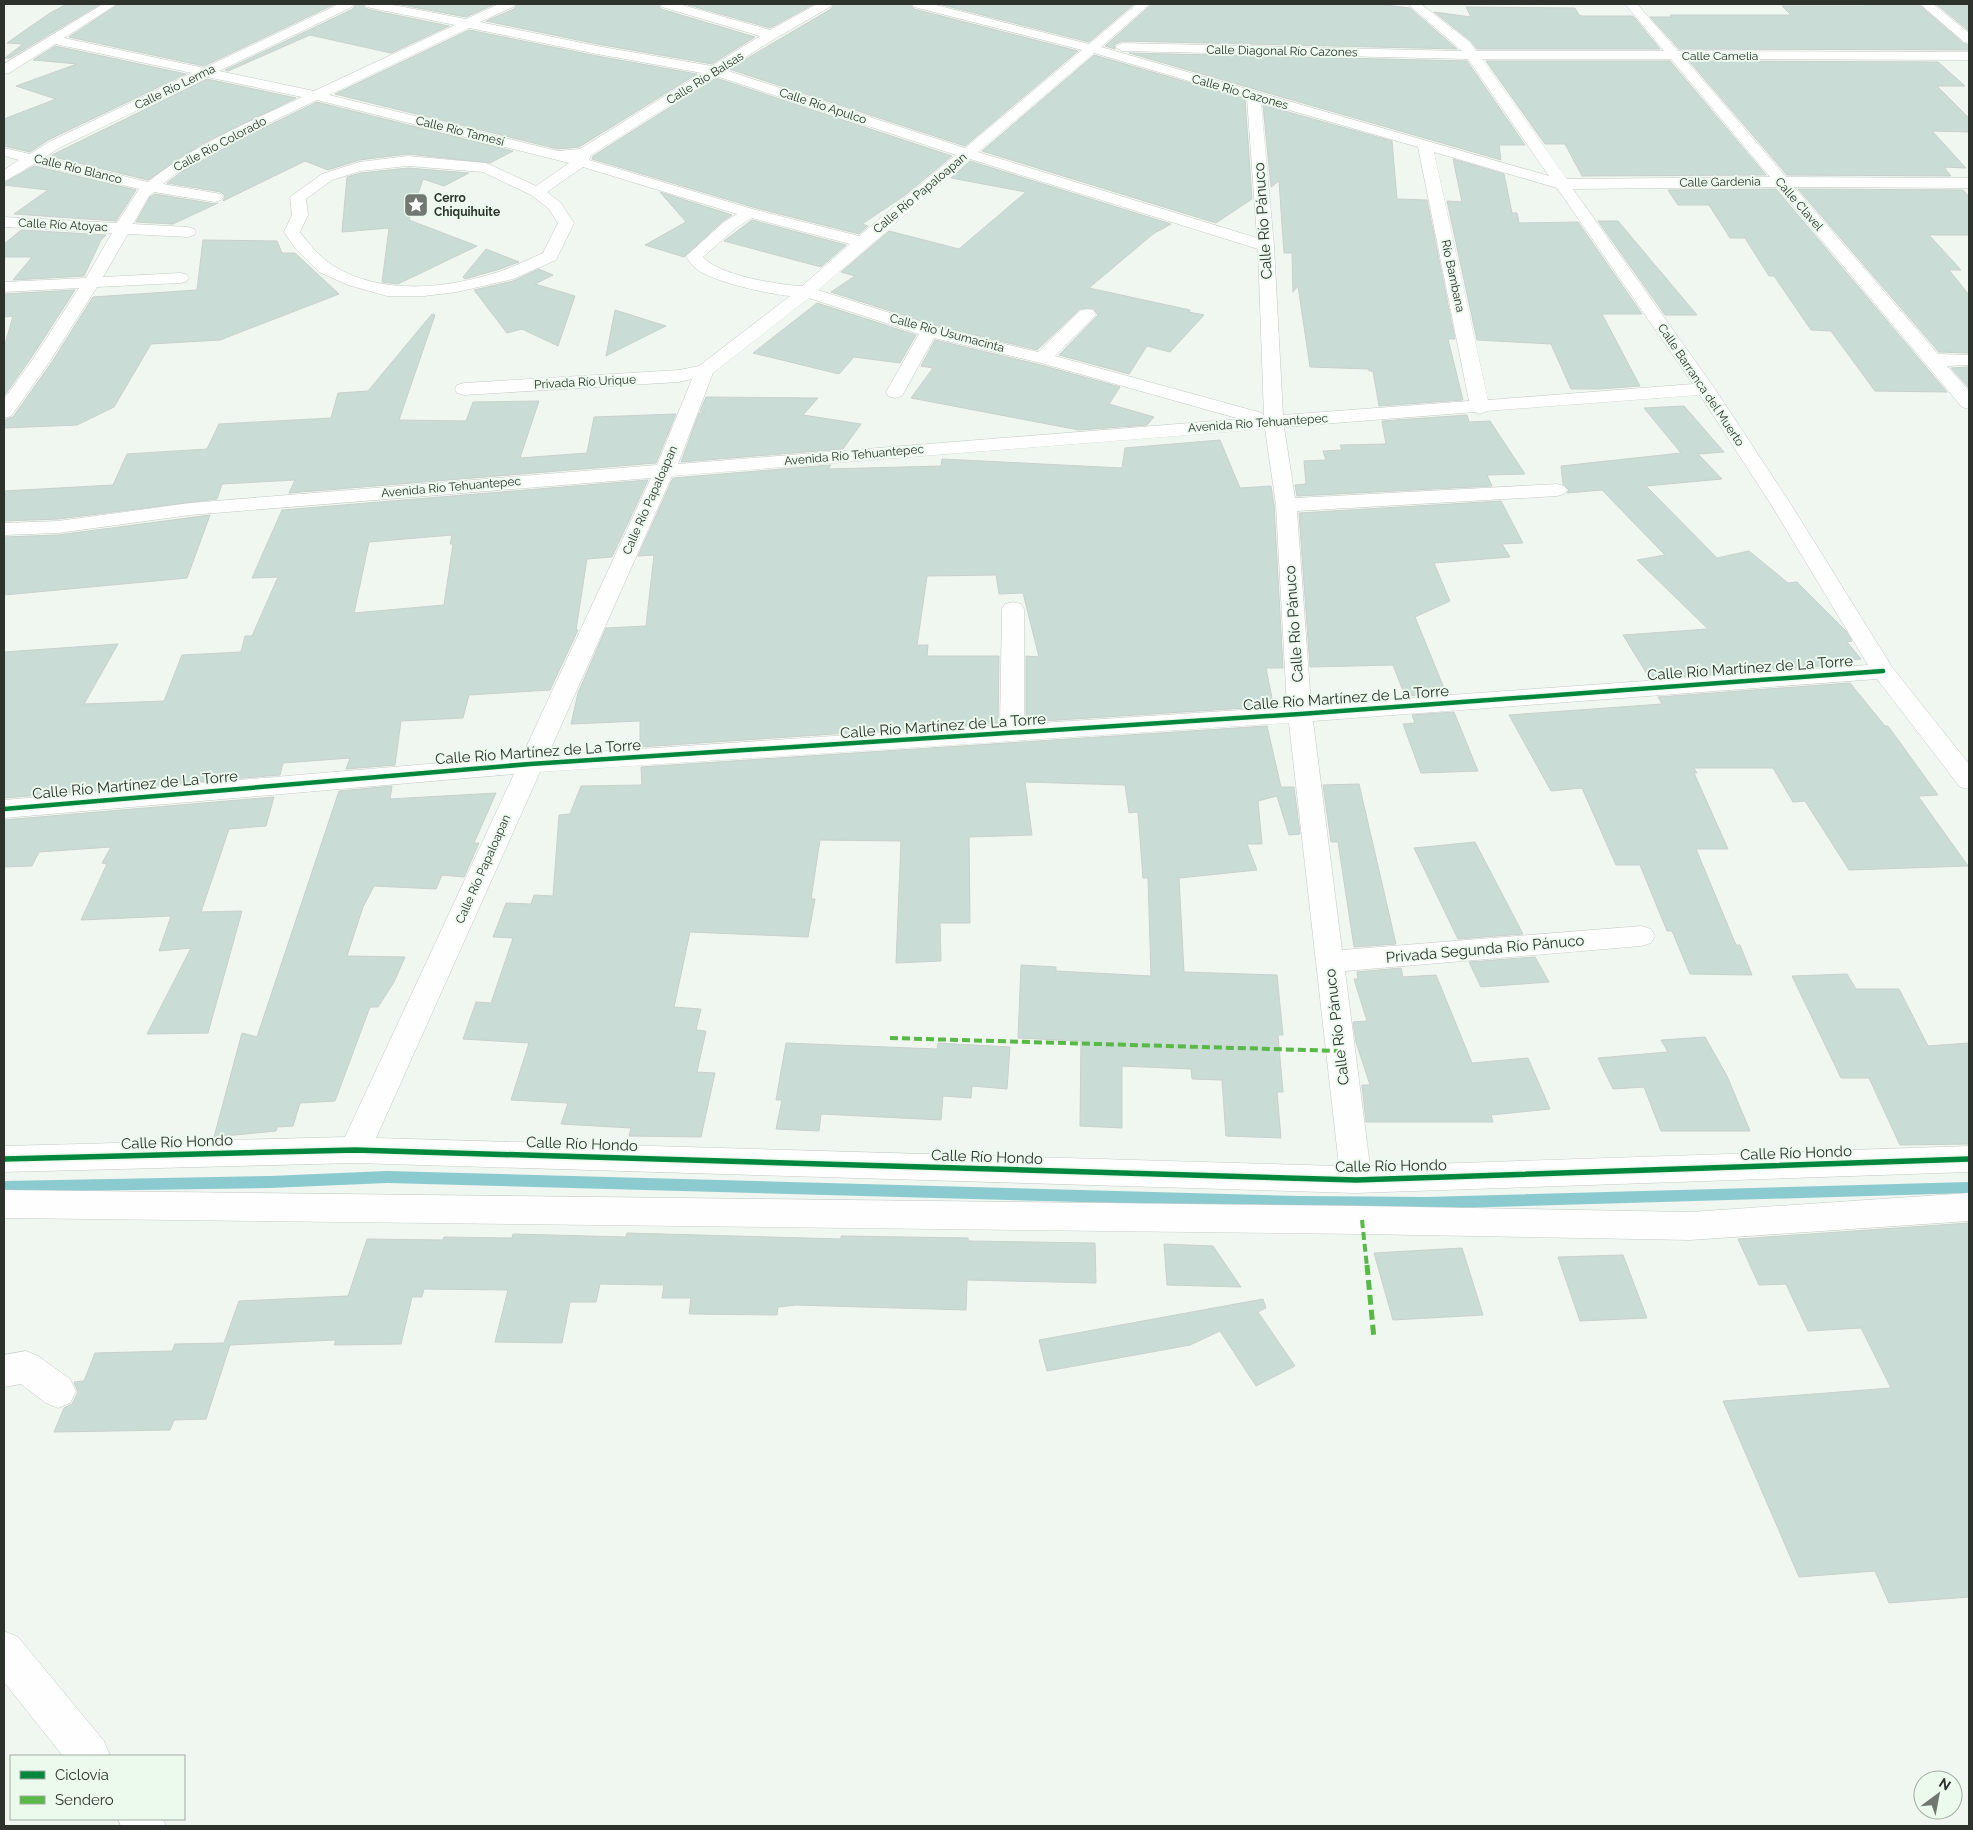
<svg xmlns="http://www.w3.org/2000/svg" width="1973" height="1830" font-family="Raleway,sans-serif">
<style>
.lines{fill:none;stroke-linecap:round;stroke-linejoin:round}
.stream{fill:#8bcacf;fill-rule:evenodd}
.building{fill:#cadcd6;stroke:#cad0cc;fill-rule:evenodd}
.minor-casing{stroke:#c3c9c4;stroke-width:1}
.minor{fill:#fdfefd;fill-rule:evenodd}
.quiet-far1{stroke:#58b947;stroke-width:4;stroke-dasharray:8 4;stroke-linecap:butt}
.quiet{stroke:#58b947;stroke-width:5;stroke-dasharray:10 5;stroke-linecap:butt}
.cycleway-far1-casing{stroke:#ecfaee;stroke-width:7}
.cycleway-casing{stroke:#ecfaee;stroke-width:9}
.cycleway-far1{stroke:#00873e;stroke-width:4.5}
.cycleway{stroke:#00873e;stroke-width:5.5}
.labels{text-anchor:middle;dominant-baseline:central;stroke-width:4;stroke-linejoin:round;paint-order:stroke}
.far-street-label{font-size:12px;fill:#2d322d;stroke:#ecfaee}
.far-poi-label{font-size:12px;font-weight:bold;fill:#2d322d;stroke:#ecfaee;text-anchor:start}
.street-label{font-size:15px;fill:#2d322d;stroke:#ecfaee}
</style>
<rect width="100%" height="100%" fill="#f0f6f0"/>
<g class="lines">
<path class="stream" d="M387,1171L1299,1196L1426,1197L1969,1182V1193L1426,1209L1299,1208L387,1183L270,1188L4,1192V1181L270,1176Z"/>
</g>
<path class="building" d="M67,4H100L10,58H5L23,44L7,43L50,13Z
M119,4H335L204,66L69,37Z
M356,4H363L365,8L371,10L449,26L391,53L310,35L228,71L225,70L353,9Z
M397,4H495L466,17Z
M517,4H658L661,9L755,37L712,64L597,44L486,21L514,9Z
M685,4H814L770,28Z
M834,4H910L914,9L1078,51L965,146L729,69L831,9Z
M939,4H1134L1089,42Z
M1152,4H1376L1410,8L1457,49L1122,41L1114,45L1115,49L1105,46Z
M1864,4H1918L1963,43L1969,45V50L1679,49L1650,17H1672L1670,15H1791L1782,6H1866Z
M1936,4H1969V31Z
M1466,7L1575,8L1579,15L1582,16H1633L1660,49H1477L1471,41L1434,12L1471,17Z
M469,30L597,56L697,74L579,147L558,149L335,94Z
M55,46L186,74L48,140L30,152L4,146V119L56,99L16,86L77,64L33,60Z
M1129,53L1467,61L1525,145H1499L1501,160Z
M1094,55L1245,99L1252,199L1216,223L982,151Z
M1486,61H1670L1766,175L1582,176L1565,144H1545Z
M1689,61L1938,62L1965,86H1937L1969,118V132L1932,131L1966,168L1944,167L1951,176L1787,175Z
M716,78L952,156L904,196L862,224L868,226L859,234L756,208L592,159L593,156Z
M207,79L296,98L202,144L148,180L50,156Z
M317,102L513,151L490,163L408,154L359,160L328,170L305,161L223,201L225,196L221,192L167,183L181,172L247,136Z
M1263,105L1392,141L1397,199L1427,200L1455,339H1448L1463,400L1379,406L1373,371H1369V369L1310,367L1298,286L1293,292L1292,253H1284L1279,181L1271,187Z
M1453,159L1504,174L1512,213H1517L1519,223L1578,222L1642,314H1602L1640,386L1599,389H1571L1551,344L1477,340L1447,201L1462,202Z
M970,161L1171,224L1153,234L1089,288L1190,310L1189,312L1204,315L1170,352L1147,346L1129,374L1059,355L1098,315L1093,308L1080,309L1037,350L934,325L831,292L855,276L841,272L889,231L959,249L1026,192L951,178Z
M34,166L136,190L116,221L14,214L48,190L4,185V183Z
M408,168L469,173L444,186L423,179L409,220L477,246L398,284L382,282L389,228L342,232L347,177L361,173Z
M1776,189L1947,392L1875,391L1831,331L1811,330L1774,276H1769L1745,238H1730L1709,205H1678L1668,190Z
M1798,189L1963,190L1969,197V235H1929L1961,270H1949L1969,295V353L1939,352Z
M660,192L732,215L723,221L684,257L645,245L686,222Z
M155,194L215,204L218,203L173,224L136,222L150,197Z
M752,220L846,245L821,267L724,241Z
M1598,221H1618L1697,315H1665Z
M21,230L106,235L101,240L84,276L13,280L32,257H4V244Z
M203,240L277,241L282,253H295L339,294L220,340L151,344L114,407L77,425L4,428V420L13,417L52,362L93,297L197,290Z
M486,249L519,262L500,269L465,279L463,277Z
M539,269L553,275L535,284L575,296L558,346L522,329L507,333L474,290L513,281Z
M75,290L31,358L4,396V348L13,316L4,317V294Z
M817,303L916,335L900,363L854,357L839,374L753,353Z
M615,310L666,326L606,356Z
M432,314L435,315L399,420L466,421L473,402L539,401L520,458L587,453L594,417L676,414L656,463L289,493L295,480L222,484L217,499L58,519L4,521V491L113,485L127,454L207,449L219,424L331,418L338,393L368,391Z
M935,340L1037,364L1120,387L1109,404L1154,417L1147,425L1079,430L911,398L933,368L921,366Z
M1969,367V388L1951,368Z
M706,397L818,398L803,415L861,424L843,449L681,462L699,413H705L700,411Z
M1684,406L1724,452L1698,454L1722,479L1646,486L1717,558L1749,551L1788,583L1797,582L1846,631L1852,641L1847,642L1861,659L1832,661L1835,665L1650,679L1623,635L1708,629L1637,560L1665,555L1602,490L1567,493L1569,490L1563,484L1561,466L1681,453L1644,408Z
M1467,415L1469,422L1490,421L1525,474L1487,475L1492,486L1297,496L1295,485L1306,484L1304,461L1326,460L1323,451L1342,450L1340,445L1386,444L1382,421Z
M1220,440L1240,488L1271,486L1274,505L1283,668H1266L1273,703L1262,704V707L1026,722V656L1039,657L1023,593L999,594L996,575L927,576L917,645H928L927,656H999L998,723L640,747V721L571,724L578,693L606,628L646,626L654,555L638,556L673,478L831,465L828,469L941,466L942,459L1122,468L1125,448Z
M648,480L612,557L587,559L576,630H578L550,690L469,695L463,718L401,721L395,765L346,769L350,758L283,763L280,775L4,798V652L118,644L84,704L164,701L182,655L241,652L245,636H252L278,577L252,578L282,510ZM452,535L450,544H453L444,605L354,613L369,542Z
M1501,501L1523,543L1502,544L1510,557L1434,563L1450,601L1415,617L1446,693L1405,696L1393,665L1310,667L1299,513Z
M210,515L187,578L4,595V537L58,535Z
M1850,683L1885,726H1888L1938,795L1918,796L1968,866L1849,870L1805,801L1793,802L1773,768H1694L1697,773H1694L1728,849H1696L1736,945H1740L1752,975L1690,974L1672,931H1667L1640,865H1616L1582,788L1551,791L1509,715L1662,704L1658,697Z
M1454,712L1478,771L1421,773L1403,724L1415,723L1412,715Z
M1267,726L1281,787H1294L1300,834L1289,835L1277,796L1258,801L1262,844H1247L1257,870L1179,878L1184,972L1277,975L1283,1035H1278L1283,1092H1277L1281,1138L1226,1136L1222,1080L1192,1079L1191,1069L1122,1066V1128L1080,1126L1081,1041L1018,1038L1021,965L1056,967V971L1151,976L1148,878H1143L1138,812L1129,813L1125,785L1025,782L1032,835L969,837L970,923H940L941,961L896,963L901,841L820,840L811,899H815L808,937L690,932L674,1007L701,1009L696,1030L706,1031L697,1072L715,1073L701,1137L629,1136L631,1128L561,1124L568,1103L511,1100L529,1043L463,1039L476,1002L491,1003L513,938L493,937L506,903L531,904L534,895L553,896L559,815L570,814L581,786L642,785L641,767Z
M1359,784L1396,944L1354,947L1338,842H1331L1323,785Z
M392,786L390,799L496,793L474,843H479L464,877L442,875L436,889L374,886L363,907L347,956L405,957L394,982L378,1007H370L335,1101L300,1103L293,1126L277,1127L276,1131L214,1137L242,1033L257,1037L339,791Z
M274,797L266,826L229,829L201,912L242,911L208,1033L147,1034L191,948L159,951L171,916L81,920L107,864L102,863L111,847L39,852L32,866L4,867V820Z
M1475,842L1523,934L1458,939L1414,848Z
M1535,957L1549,982L1481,987L1469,962Z
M1401,968L1403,977L1436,975L1472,1063L1528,1058L1550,1109L1491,1115L1493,1122H1366L1362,1085H1370L1356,1042L1353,1022L1367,1021L1354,979H1358L1357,972Z
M1847,974L1856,989H1899L1928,1046L1969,1043V1144L1900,1145L1869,1078H1841L1792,976Z
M1705,1037L1727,1076L1750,1131H1661L1644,1087L1613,1089L1598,1058L1668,1052L1661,1040Z
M786,1043L937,1049L938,1043L1010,1047L1007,1089L972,1086L971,1098L943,1096L941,1120L821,1114L819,1131L776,1129L782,1100H776Z
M1969,1223V1597L1889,1603L1875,1571L1799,1577L1723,1401L1891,1388L1861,1328L1808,1331L1786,1284L1759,1285L1738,1239Z
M627,1233L841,1239V1236L968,1238V1241L1095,1243L1096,1283L967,1280L966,1310L796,1305L778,1307L777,1315L689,1314L691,1298H662L664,1285L600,1284L596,1302H570L562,1343L495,1342L508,1290L424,1289L422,1297H412L401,1344L334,1345L336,1340L230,1345L206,1419L174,1420L170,1430L54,1432L64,1408L72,1404L78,1392L74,1382L84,1381L95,1353L172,1351L175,1344L224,1343L239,1301L348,1296L367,1239L443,1240L444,1237L512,1238L513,1234L626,1237Z
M1164,1244L1213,1246L1241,1287L1167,1285Z
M1462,1248L1483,1315L1393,1320L1374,1253Z
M1623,1255L1647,1318L1580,1321L1558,1257Z
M1263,1299L1266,1308L1258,1312L1295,1366L1256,1386L1220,1331L1190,1345L1047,1371L1039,1340Z"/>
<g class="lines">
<defs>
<path id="minor" d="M103,4H117L64,38L204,68L339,4H354L352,7L219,71L314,91L455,25L371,8L367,7L365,4H388L466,19L499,4H515L513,7L480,22L597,46L712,66L760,36L662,7L660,4H679L770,30L817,4H832L830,7L776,38L725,70L965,148L1082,50L914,7L912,4H932L1089,44L1137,4H1150L1101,47L1549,176L1468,59L1122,51L1115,47L1122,43L1462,51L1408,4H1421L1470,42L1476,51H1664L1625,4H1637L1678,51L1969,52V60L1685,59L1786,177L1969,178V188L1794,187L1938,354L1969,355V365L1947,366L1969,391V409L1962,407L1777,187L1573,189L1715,389L1792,506L1892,667L1969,764V789L1960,787L1877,679L1313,721L1342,950L1641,926L1651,929L1655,936L1651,943L1641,946L1345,971L1370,1166L1969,1146V1172L1356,1193L355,1163L4,1172V1146L345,1137L514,774L4,818V800L522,756L651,478L190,515L58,533L4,535V523L58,521L190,503L657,465L692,379L679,382L464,395L457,393L455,389L457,385L464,383L679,370L699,366L790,296C768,294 707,281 693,266C690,263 688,259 686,256L724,222L737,214L583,167L547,192L561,203L574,223L556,260L513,279L457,292L424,296H387L348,285L319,272L296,249L284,232L292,215L290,197L322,174L359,162L408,156L486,163L536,186L569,163L317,100L246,134L180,170L163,184L221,194L223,197L221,200L215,202L154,192L149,196L133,224L188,227L194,229L196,232L194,235L188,237L128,234L103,277L180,273L186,274L189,278L186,282L180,283L97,287L50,361L11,416L4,418V399L33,359L79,288L4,292V282L86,278L112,233L4,227V217L117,223L139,189L34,164L9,179L4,181V170L19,160L4,156V148L30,154L49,142L192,73L55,44L9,73L4,74V64ZM469,28L597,54L702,73L580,149L558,151L329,95ZM1094,53L1247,98L1257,238L978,152ZM1482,59H1671L1770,177L1567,179ZM716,76L956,155L859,236L756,210L589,160L591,155ZM207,77L302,97C249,122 193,145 148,182L45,157L59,148ZM1261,102L1418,147L1469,401L1283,415L1274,246ZM1434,152L1557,188L1693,384L1488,400ZM970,159L1258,249L1264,416L1262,413L1055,356L1093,318L1096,314L1093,310L1087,309L1081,310L1038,352L934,327L818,290ZM408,166L483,172L531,195L549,209L558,223L543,253C529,259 516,266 501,271C448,289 381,296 332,265C320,257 308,243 300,232L308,215L306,199L332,180L361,171ZM752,218L850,244L802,286C778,285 718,275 703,257L736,228ZM809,298L919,334L886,392L888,396L895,398L902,396L934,338L1037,362L1240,419L678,464L713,373ZM1700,395L1772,506L1868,665L1311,705L1297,511L1557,496L1564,494L1567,490L1564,486L1557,484L1295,498L1284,427L1475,412L1480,414L1487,411ZM1265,429L1276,505L1287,707L1024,724V609L1021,604L1013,602L1005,604L1002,609L1000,725L548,755L672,476ZM1289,723L1339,1166L376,1138L540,772Z
M1920,4H1933L1969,33V43L1964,42Z
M4,1190L1362,1206L1690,1212L1969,1193V1221L1690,1240L1362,1234L4,1218Z
M26,1351L38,1356L70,1379L76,1391L70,1403L58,1408L46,1403L21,1384L4,1387V1355Z
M4,1631L18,1637L104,1741L110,1756H63L4,1682Z
M118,1819H163L166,1826H121Z"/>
</defs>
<use href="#minor" class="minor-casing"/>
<use href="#minor" class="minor"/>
<path class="quiet-far1" d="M890,1038L1341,1051
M1362,1220L1367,1267"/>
<path class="quiet" d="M1367,1265L1374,1339"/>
<defs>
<path id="cycleway-far1" d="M4,809L530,764L1300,714L1883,671"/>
<path id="cycleway" d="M4,1159L355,1150L1356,1180L1969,1159"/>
</defs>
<use href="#cycleway-far1" class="cycleway-far1-casing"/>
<use href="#cycleway" class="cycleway-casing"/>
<use href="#cycleway-far1" class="cycleway-far1"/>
<use href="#cycleway" class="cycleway"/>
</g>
<defs>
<symbol id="sight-square" viewBox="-11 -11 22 22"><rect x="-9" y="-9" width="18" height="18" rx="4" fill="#717771" stroke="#ecfaee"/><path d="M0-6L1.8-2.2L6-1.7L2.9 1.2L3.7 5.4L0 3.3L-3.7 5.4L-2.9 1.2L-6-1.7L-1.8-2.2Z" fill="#fff"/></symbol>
</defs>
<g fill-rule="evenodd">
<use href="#sight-square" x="402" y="191" width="28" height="28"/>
</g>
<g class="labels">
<g class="far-street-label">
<text transform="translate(1282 51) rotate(1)">Calle Diagonal Río Cazones</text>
<text x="1720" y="56">Calle Camelia</text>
<text transform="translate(705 78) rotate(-32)">Calle Río Balsas</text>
<text transform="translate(175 87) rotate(-26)">Calle Río Lerma</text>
<text transform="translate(1240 92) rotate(16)">Calle Río Cazones</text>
<text transform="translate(823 106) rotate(18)">Calle Río Apulco</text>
<text transform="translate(460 131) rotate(14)">Calle Río Tamesí</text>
<text transform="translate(220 144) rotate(-28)">Calle Río Colorado</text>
<text transform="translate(78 169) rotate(14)">Calle Río Blanco</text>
<text transform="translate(1720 182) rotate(-1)">Calle Gardenia</text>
<text transform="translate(920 193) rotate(-40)">Calle Río Papaloapan</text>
<text transform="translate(1799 204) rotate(49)">Calle Clavel</text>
<text transform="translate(63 225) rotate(3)">Calle Río Atoyac</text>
<text transform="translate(1453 276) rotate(78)">Río Bambana</text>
<text transform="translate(947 333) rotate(15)">Calle Río Usumacinta</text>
<text transform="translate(585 382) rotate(-3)">Privada Río Urique</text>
<text transform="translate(1701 385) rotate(56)">Calle Barranca del Muerto</text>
<text transform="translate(1258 423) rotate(-4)">Avenida Río Tehuantepec</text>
<text transform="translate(854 455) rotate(-5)">Avenida Río Tehuantepec</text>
<text transform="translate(451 487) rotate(-5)">Avenida Río Tehuantepec</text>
<text transform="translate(650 500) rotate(-66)">Calle Río Papaloapan</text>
<text transform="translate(483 869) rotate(-66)">Calle Río Papaloapan</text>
</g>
<g class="far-poi-label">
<text x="434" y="198">Cerro<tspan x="434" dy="14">Chiquihuite</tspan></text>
</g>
<g class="street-label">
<text transform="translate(1263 221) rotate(-94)">Calle Río Pánuco</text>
<text transform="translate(1294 624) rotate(-94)">Calle Río Pánuco</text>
<text transform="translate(1750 668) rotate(-4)">Calle Río Martínez de La Torre</text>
<text transform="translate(1346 698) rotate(-4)">Calle Río Martínez de La Torre</text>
<text transform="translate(943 726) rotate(-4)">Calle Río Martínez de La Torre</text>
<text transform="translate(538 752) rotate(-4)">Calle Río Martínez de La Torre</text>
<text transform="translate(135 785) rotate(-5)">Calle Río Martínez de La Torre</text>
<text transform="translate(1485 949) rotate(-5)">Privada Segunda Río Pánuco</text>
<text transform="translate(1337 1027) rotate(-97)">Calle Río Pánuco</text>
<text transform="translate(177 1142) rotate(-2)">Calle Río Hondo</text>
<text transform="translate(582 1144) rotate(2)">Calle Río Hondo</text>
<text transform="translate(1796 1153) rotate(-2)">Calle Río Hondo</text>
<text transform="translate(987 1157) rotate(2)">Calle Río Hondo</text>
<text transform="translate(1391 1166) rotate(-1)">Calle Río Hondo</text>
</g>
</g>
<rect width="1973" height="1830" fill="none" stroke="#2d322d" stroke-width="10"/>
<rect x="10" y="1755" width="175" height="65" fill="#ecfaee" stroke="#a0aaa1"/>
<rect x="20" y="1771" width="25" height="8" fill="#00873e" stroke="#a0aaa1"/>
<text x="55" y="1780" font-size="15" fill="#2d322d">Ciclovía</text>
<rect x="20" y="1796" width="25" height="8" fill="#58b947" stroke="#a0aaa1"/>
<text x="55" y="1805" font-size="15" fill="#2d322d">Sendero</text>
<g transform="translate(1938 1795) rotate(32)"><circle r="24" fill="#ecfaee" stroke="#a0aaa1"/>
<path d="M0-4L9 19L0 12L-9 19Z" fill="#717771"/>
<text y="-8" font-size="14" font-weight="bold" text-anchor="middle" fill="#2d322d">N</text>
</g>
</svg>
